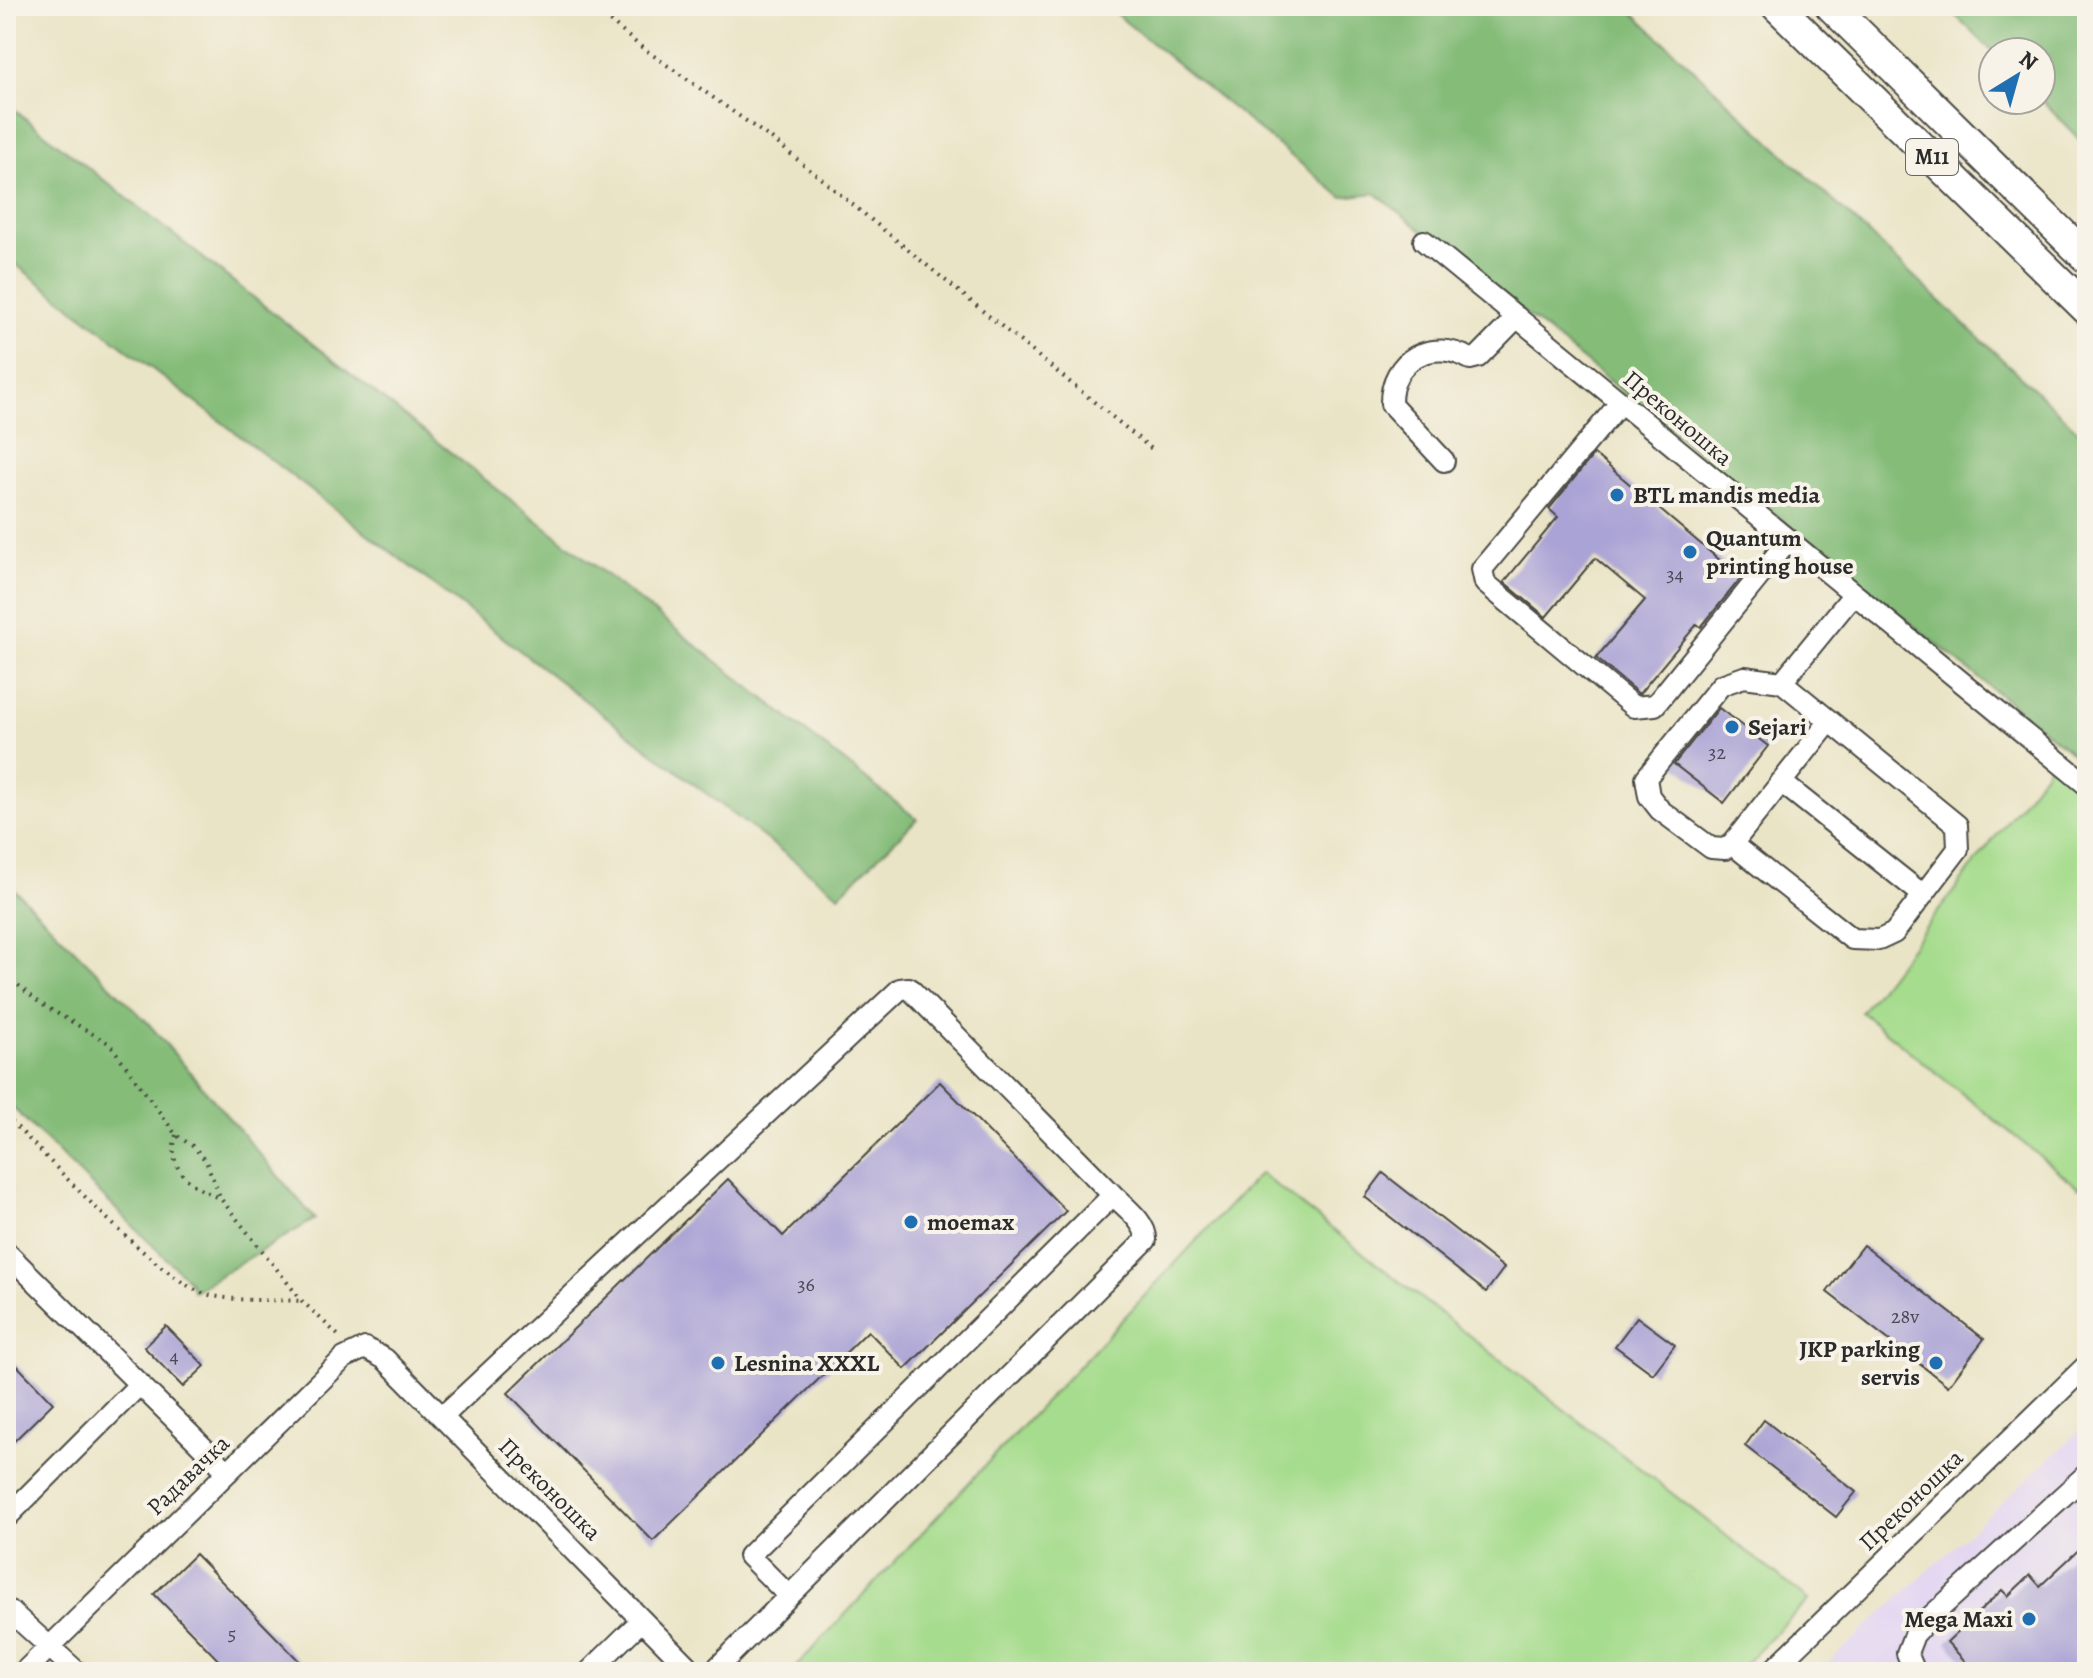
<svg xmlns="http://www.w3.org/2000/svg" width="2093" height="1678" font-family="Alegreya,serif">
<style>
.built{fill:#e1d4f3}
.green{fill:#a6dc8d;stroke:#68845c;stroke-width:2}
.forest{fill:#84bc78;stroke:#587452;stroke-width:2}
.building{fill:#aaa3d5}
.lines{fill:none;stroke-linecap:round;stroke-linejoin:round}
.minor-casing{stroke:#484742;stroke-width:24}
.highway-casing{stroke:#484742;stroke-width:34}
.path{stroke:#484742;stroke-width:4;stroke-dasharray:2 6;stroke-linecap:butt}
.minor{stroke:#fff;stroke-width:20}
.highway{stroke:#fff;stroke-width:30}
.poi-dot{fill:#1f6fb2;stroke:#f7f3e8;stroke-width:3}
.labels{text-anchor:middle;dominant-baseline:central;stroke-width:8;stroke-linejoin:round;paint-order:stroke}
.number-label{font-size:20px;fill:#4b4956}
.shield{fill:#f7f3e8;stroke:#686764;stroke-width:2}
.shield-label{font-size:22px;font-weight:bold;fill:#2b2b2b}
.street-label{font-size:24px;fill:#2b2b2b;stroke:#f7f3e8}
.poi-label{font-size:24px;font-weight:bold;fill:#2b2b2b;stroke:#f7f3e8;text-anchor:start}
</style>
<rect width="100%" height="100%" fill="#f7f3e8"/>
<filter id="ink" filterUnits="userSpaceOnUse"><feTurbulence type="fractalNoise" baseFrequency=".0125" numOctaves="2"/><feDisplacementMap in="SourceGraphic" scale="16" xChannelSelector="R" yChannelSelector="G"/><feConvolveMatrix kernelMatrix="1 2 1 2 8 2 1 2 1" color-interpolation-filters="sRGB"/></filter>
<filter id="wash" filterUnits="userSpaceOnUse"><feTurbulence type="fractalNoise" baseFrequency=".006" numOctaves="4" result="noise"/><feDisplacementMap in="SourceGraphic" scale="32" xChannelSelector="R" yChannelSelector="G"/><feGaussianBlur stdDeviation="1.8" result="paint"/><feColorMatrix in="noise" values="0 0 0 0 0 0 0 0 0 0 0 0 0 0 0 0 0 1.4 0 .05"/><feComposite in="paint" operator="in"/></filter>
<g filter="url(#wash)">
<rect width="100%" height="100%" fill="#eae4c6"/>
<path class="built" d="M2087,1424V1672H1818Z"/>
<path class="green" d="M2053,757L2087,785V1176L2079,1188L1861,1012L2045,772Z
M1260,1173L1809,1600L1736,1672H791Z"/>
<path class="forest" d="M1106,6H1626L2087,439V765L1375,193L1342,197Z
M1946,6H2087V147L2041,100V52H1993Z
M6,103L917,819L839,895L6,257Z
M6,881L148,1023L315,1219L193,1291L189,1281L6,1101Z"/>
<g id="blocks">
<path class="building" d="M1594,454L1741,578L1701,627L1697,624L1639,694L1596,658L1645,600L1595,558L1546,617L1504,582L1558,517L1549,509Z
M1719,708L1768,746L1724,803L1674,764Z
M940,1082L1066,1211L905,1369L868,1331L653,1541L508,1393L728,1179L783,1236Z
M1383,1173L1504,1268L1486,1292L1365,1197Z
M1863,1245L1984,1339L1948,1386L1827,1292Z
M1637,1317L1675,1345L1653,1374L1615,1346Z
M166,1326L205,1366L183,1387L144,1347Z
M6,1354L53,1403L6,1449Z
M1764,1420L1856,1492L1836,1517L1745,1446Z
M2087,1542V1672H1953L1965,1661L1947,1642L2002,1590L2008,1596L2030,1575L2040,1586Z
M195,1554L310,1672H230L154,1594Z"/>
</g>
</g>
<g filter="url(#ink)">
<use href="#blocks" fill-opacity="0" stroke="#484742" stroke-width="2"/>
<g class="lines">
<defs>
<path id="minor" d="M1424,241L2087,785
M1620,403L1482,569L1485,583L1634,707L1655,705L1787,542
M1444,461L1391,404C1390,359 1433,337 1470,359L1478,357L1517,317
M1782,682L1957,825L1958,849L1894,933L1879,940L1852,939L1732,844L1725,849L1711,848L1660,810L1649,796L1646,778L1721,685L1744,677L1782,682L1853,595
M1781,782L1923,895
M1732,844L1830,721
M6,1252L228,1472
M442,1417L900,989L909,988L1113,1195
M6,1518L140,1384
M6,1612L10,1611L77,1672
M24,1672L344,1358L365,1348L385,1359L693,1672
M589,1672L642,1620
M713,1672L1146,1240C1147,1223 1125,1207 1113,1195L749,1556L789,1596
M1771,1672L2087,1365
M1915,1672L1907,1653L1914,1635L1927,1620L2087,1474"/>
<path id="highway" d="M1777,6L2087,309
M1831,6L2087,258"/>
</defs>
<use href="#minor" class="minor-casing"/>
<use href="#highway" class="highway-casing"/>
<path class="path" d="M591,6L640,46L776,142L1153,450
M6,21L18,6
M6,975L41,1004L110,1044L176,1135L194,1147L206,1161L221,1199L302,1301L340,1337
M6,1116C46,1155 161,1284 209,1295C238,1302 272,1299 302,1301
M176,1135C166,1171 191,1186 221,1199"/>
<use href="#minor" class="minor"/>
<use href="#highway" class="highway"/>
</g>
</g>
<g class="poi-dot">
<circle cx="1617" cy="495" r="8"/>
<circle cx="1690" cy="552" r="8"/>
<circle cx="1732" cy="727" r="8"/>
<circle cx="911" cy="1222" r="8"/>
<circle cx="718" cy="1363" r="8"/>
<circle cx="1936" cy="1363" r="8"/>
<circle cx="2029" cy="1619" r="8"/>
</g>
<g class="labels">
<g class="number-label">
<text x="1675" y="574">34</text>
<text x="1717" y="752">32</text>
<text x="806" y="1284">36</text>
<text x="1905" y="1316">28v</text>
<text x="174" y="1356">4</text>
<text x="232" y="1633">5</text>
</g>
<rect class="shield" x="1906" y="139" width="52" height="36" rx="6"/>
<g class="shield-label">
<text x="1932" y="157">M11</text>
</g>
<g class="street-label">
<text transform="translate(1678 418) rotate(40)">Преконошка</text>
<text transform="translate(188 1475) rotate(-44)">Радавачка</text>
<text transform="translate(550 1489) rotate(45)">Преконошка</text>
<text transform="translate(1911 1500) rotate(-44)">Преконошка</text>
</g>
<g class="poi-label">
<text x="1633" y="495">BTL mandis media</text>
<text x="1706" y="538">Quantum<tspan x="1706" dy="28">printing house</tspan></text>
<text x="1748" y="727">Sejari</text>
<text x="927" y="1222">moemax</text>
<text x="1920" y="1349" text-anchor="end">JKP parking<tspan x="1920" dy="28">servis</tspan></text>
<text x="734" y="1363">Lesnina XXXL</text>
<text x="2013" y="1619" text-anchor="end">Mega Maxi</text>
</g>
</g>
<rect width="2093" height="1678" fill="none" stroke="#f7f3e8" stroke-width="32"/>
<g transform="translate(2017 76) rotate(37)"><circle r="38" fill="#f7f3e8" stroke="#a5a39c" stroke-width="2"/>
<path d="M0-6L14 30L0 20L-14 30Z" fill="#1f6fb2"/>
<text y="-12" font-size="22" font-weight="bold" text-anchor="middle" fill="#2b2b2b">N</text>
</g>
</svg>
